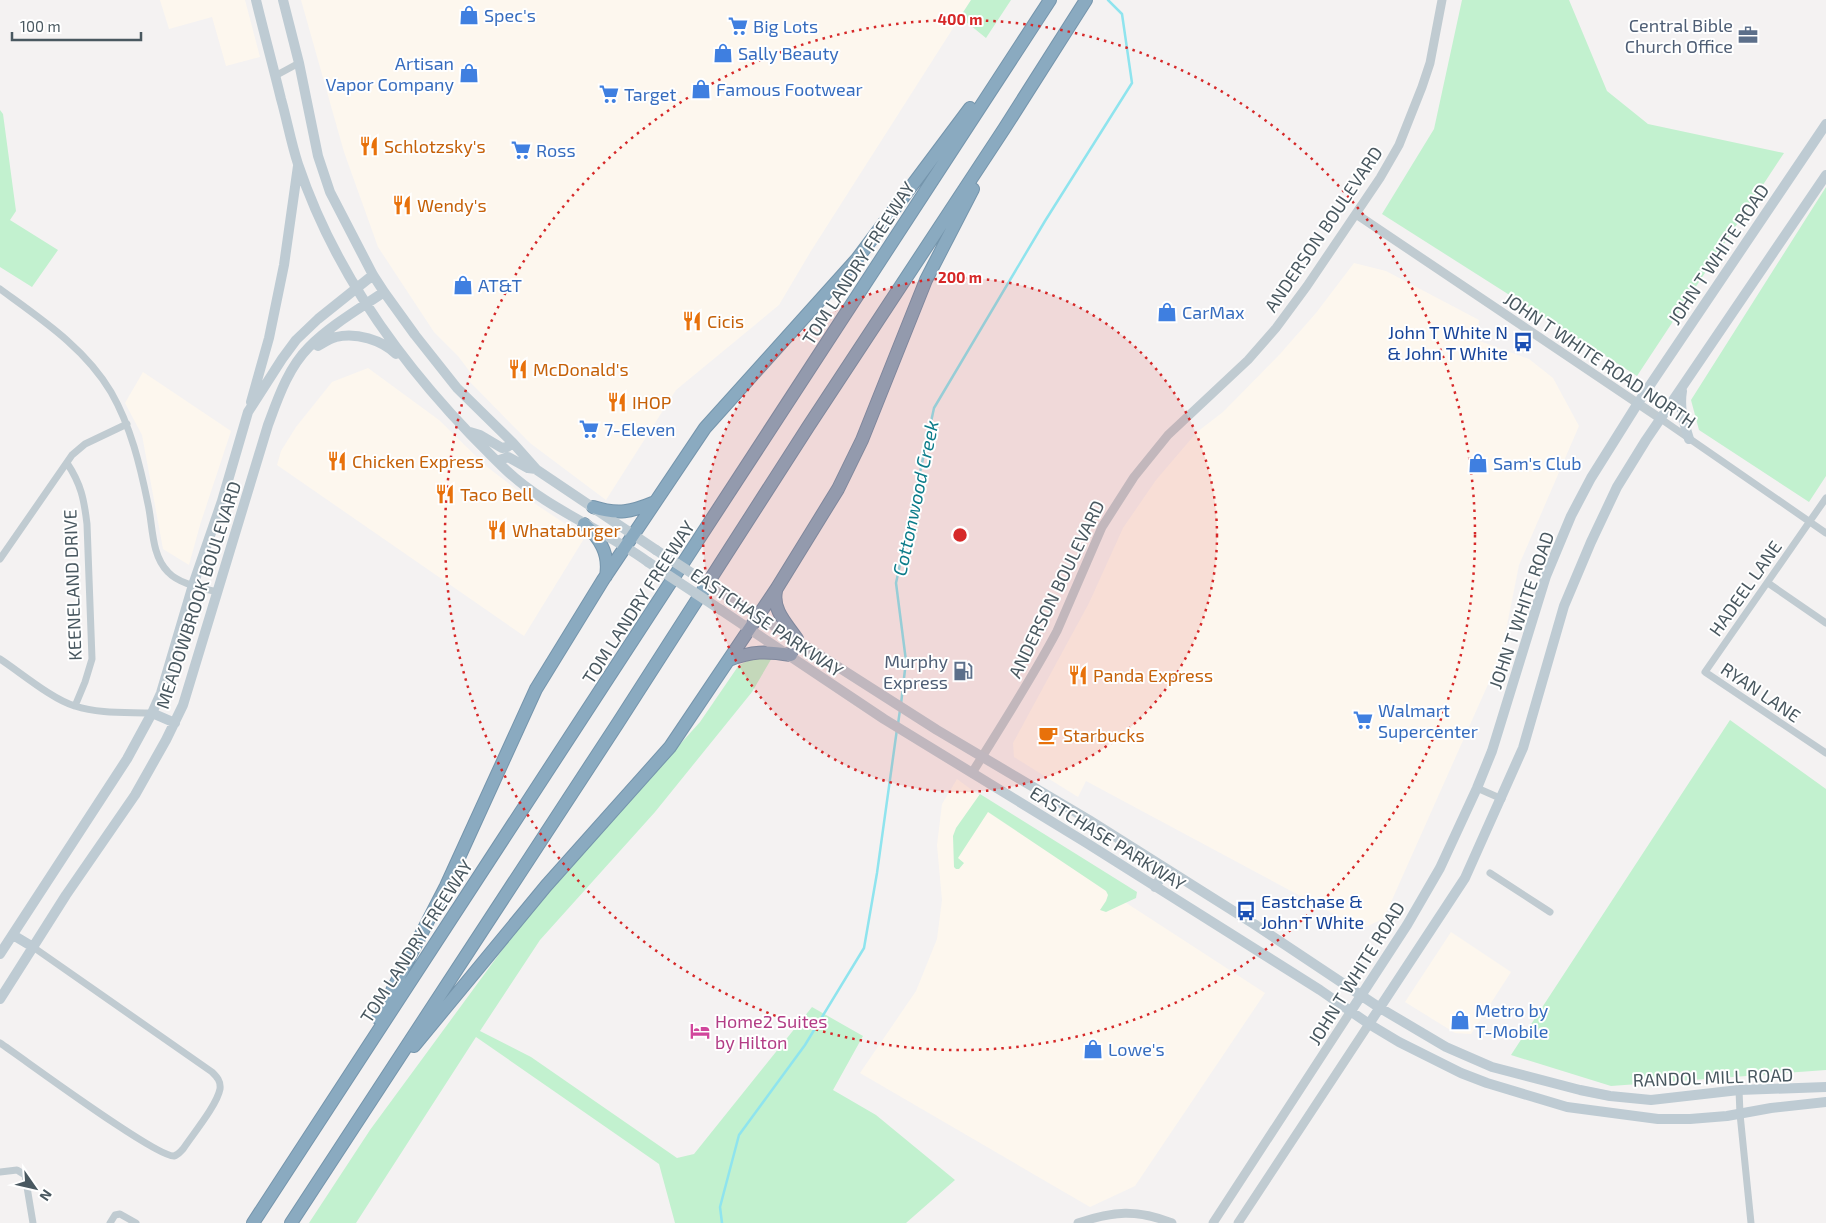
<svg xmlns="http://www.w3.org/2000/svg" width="1826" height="1223" font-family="'Exo 2',sans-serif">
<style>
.commercial{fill:#fdf7ee}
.green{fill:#c2f1cf}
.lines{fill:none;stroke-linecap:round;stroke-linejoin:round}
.stream{stroke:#8fe4ee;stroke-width:2.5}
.motorway-casing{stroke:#7595ac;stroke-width:14}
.minor{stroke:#c0cbd1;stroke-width:7}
.tertiary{stroke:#c0cbd1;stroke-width:9}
.secondary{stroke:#becbd3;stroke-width:10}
.motorway{stroke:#8aaac0;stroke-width:12}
.secondary-bridge{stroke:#becbd3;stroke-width:10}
.ring{fill:none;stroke:#d62828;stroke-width:2.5;stroke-dasharray:2.5 5}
.labels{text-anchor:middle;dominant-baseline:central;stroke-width:4;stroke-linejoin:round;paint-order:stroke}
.shop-label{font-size:18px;fill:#366cbe;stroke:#fff;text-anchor:start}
.service-label{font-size:18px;fill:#4e5e75;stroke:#fff;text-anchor:end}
.food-label{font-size:18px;fill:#c56008;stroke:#fff;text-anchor:start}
.street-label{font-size:18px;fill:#495860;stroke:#fff}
.transit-label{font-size:18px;fill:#164399;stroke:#fff;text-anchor:end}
.hotel-label{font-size:18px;fill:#b23c85;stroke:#fff;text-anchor:start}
.water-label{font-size:19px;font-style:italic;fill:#0c7c8a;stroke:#fff}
.centre{fill:#d62828;stroke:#fff;stroke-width:2.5}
.ring-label{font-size:15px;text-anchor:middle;font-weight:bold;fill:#d62828;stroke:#fff;stroke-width:4;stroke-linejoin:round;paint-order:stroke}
</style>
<rect width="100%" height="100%" fill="#f4f2f2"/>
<path class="commercial" d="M160,0H245L260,57L226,66L212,17L169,29Z
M301,0H971L811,251L779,305L676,390L606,500L530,443L468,380L473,376L458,356L434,332L378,247L344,152Z
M1354,263L1386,271L1479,320L1477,340L1529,359L1553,378L1579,426L1519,565L1501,655L1384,918L1362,929L1086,781L1078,797L1014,757L1013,743L1089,603L1123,528L1156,480L1197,432L1223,412L1280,354L1316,313Z
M368,368L439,420L486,466L534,503L585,537L524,636L277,465L281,451L296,427L332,382Z
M143,372L231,431L200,525L189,565L163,549L142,435L125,403Z
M957,779L1114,895L1265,993L1135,1186L1090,1207L860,1073L916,991L937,939L942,900L937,845L942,804Z
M1451,932L1511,972L1471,1034L1455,1033L1405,1002Z"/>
<path class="green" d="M971,0H1011L986,38L960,17Z
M1462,0H1569L1607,91L1648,124L1784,153L1637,376L1382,214L1434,129Z
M0,110L3,114L16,211L10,220L58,250L32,287L0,267Z
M1826,187V476L1809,502L1699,430L1691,400Z
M758,656H773L752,692L655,812L540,940L480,1031L531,1057L677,1158L694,1154L812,1007L863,1036L833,1090L876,1115L955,1180L906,1223H675L659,1164L476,1037L356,1223H309L370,1130L533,908L700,722L739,665Z
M1730,720L1826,789V1070L1611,1086L1511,1055Z
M980,794L1137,892L1136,898L1106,912L1100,910L1106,901L1108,895L1106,891L988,812L958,858L964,863L959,869H956L954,867L953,836L956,828Z"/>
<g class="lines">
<path class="stream" d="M901,704L906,661L896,583L934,408L1045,221L1132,83L1122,14L1108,0
M898,724L900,710
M722,1223L720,1207L739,1135L805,1045L864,948L877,873L897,729"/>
<defs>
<path id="motorway" d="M593,507C618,515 631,512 655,502
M584,524C600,538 610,554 606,576
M776,591C772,610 787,624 797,639
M729,660C752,651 766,651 791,655
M378,1018L446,886L536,689L603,580L705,428L857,259L970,108
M414,1046L546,886L670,747L777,588L838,489L862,440L926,280L973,189
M253,1223L1050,0
M291,1223L618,723L808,427L1004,129L1086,0"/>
</defs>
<use href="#motorway" class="motorway-casing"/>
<path class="minor" d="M275,76L299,63
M0,289C41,319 85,348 111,392C131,427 140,465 148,504C153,526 151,555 168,572C179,584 202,588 217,592
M1661,419L1826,533
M67,463C81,484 84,499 87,524L92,659L85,682L75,706
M1826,498L1705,672L1826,753
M0,559L72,455L85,444L127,424
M1768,583L1826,623
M0,659C20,672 53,700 75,706C99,714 126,712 152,713
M1477,788L1502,799
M1490,873L1550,912
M0,1043C24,1059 155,1157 174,1156C178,1155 180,1152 183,1149C193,1134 217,1105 220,1089C221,1081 217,1077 212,1072L33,947
M1739,1090L1740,1114L1751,1223
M0,1172L17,1170L25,1175L33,1223
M110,1223L115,1215L120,1214L136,1223"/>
<path class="tertiary" d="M1356,214L1661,419
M972,773C1001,726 1031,680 1057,631L1102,527L1134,477L1168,435L1248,360L1276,328L1307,286L1380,178L1399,145L1422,87L1430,63L1442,0
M1078,1223C1113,1211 1137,1209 1172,1223
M1213,1223L1351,1011
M1238,1223L1369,1024"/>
<path class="secondary" d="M256,0C264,33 273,66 281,99C287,120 291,143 298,164C333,268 396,357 471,435C483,447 494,459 506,470C547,509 603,529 648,562
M283,0L299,63L318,156L330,192L373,275L384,292L415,335L457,388L513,443L537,470L656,550
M318,346C323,343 330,338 336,337C356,332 382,340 396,354
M1682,391C1679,409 1684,422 1689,439
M251,402L269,338L284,265L298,166
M470,432L480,435L502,448L507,447L513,443
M497,461L508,457L528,468L536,469
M730,598L937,730L1089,820L1254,924L1380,1008L1446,1047L1492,1067L1580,1090L1610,1096L1651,1100L1739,1090L1826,1087
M721,610L884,719L1085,842L1320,990L1369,1024L1399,1042L1461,1073L1487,1083L1567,1107L1658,1119H1690L1727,1116L1771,1108L1826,1102
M152,713L175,723
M1155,887L1166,869
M13,935L33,947
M0,954L127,759L152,713L161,693L193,585L222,501L248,412L282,359L296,340L318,319L373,275
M0,999L66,895L135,795L166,740L183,705L268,425C278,398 288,368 309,347C331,325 359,309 384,292
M1351,1011L1407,925L1440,868L1477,788L1492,751L1546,576L1571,516L1591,478L1638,403L1826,124
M1369,1024L1465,878L1523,748L1564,606L1591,542L1617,487L1646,440L1826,175"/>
<use href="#motorway" class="motorway"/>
<path class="secondary-bridge" d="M656,550L730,598
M648,562L721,610"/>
</g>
<circle cx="960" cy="535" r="257" fill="#d62828" fill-opacity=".12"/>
<g class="ring">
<circle cx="960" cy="535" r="257"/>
<circle cx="960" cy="535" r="515"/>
</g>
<defs>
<symbol id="shop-bare" viewBox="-9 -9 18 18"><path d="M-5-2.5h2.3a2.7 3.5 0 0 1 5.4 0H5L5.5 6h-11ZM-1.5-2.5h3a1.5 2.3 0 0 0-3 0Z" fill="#3f7fe0" stroke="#fff" stroke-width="2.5" paint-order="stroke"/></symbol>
<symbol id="supermarket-bare" viewBox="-9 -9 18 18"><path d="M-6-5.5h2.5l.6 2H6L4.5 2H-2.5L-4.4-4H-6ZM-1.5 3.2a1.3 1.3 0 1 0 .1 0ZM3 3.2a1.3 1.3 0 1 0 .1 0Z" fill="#3f7fe0" stroke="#fff" stroke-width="2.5" paint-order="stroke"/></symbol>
<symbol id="office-bare" viewBox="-9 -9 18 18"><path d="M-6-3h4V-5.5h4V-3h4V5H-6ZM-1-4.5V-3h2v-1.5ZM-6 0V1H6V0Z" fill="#5c6f8a" stroke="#fff" stroke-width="2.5" paint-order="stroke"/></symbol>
<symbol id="restaurant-bare" viewBox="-9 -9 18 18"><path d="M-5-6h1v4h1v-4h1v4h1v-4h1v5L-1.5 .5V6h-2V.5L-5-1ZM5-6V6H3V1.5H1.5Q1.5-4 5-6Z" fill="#e8710a" stroke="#fff" stroke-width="2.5" paint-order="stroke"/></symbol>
<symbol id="bus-bare" viewBox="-9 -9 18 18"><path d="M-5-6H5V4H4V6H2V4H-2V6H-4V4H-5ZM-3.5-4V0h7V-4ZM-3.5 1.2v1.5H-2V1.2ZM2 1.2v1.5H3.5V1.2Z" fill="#1a4fb4" stroke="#fff" stroke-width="2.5" paint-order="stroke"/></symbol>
<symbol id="fuel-bare" viewBox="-9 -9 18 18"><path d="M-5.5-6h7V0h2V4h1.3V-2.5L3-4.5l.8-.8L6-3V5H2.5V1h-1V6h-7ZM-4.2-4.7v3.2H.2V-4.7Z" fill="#5c6f8a" stroke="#fff" stroke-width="2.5" paint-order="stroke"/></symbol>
<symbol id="cafe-bare" viewBox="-9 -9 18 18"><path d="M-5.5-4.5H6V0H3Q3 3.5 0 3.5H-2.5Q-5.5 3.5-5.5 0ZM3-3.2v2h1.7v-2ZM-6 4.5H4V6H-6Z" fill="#e8710a" stroke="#fff" stroke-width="2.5" paint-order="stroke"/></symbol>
<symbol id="hotel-bare" viewBox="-9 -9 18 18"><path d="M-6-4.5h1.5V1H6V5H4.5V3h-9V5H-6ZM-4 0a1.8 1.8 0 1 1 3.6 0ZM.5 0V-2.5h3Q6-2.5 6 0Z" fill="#d1479c" stroke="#fff" stroke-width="2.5" paint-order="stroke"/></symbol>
</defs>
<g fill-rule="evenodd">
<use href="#shop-bare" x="455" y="1" width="28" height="28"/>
<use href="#supermarket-bare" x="724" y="12" width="28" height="28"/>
<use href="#office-bare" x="1734" y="21" width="28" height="28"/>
<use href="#shop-bare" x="709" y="39" width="28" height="28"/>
<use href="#shop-bare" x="455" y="59" width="28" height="28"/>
<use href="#shop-bare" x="687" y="75" width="28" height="28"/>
<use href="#supermarket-bare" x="595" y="80" width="28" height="28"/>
<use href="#restaurant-bare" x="355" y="132" width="28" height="28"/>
<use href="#supermarket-bare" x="507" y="136" width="28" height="28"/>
<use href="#restaurant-bare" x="388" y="191" width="28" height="28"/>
<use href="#shop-bare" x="449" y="271" width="28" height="28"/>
<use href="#shop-bare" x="1153" y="298" width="28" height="28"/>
<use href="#restaurant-bare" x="678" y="307" width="28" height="28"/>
<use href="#bus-bare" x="1509" y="328" width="28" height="28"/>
<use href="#restaurant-bare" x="504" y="355" width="28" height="28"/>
<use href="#restaurant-bare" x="603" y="388" width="28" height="28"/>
<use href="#supermarket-bare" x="575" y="415" width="28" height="28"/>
<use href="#restaurant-bare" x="323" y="447" width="28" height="28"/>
<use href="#shop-bare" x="1464" y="449" width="28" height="28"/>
<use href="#restaurant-bare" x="431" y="480" width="28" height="28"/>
<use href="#restaurant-bare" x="483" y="516" width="28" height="28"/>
<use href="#fuel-bare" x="949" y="657" width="28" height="28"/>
<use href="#restaurant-bare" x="1064" y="661" width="28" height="28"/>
<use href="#supermarket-bare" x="1349" y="706" width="28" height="28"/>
<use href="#cafe-bare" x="1034" y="721" width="28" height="28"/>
<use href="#bus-bare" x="1232" y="897" width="28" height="28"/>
<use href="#shop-bare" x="1446" y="1006" width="28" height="28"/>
<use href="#hotel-bare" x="686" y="1017" width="28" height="28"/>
<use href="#shop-bare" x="1079" y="1035" width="28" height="28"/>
</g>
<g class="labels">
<g class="shop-label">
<text x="484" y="15">Spec's</text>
<text x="753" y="26">Big Lots</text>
<text x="738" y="53">Sally Beauty</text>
<text x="454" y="63" text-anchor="end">Artisan<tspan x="454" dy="21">Vapor Company</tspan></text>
<text x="716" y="89">Famous Footwear</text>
<text x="624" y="94">Target</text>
<text x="536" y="150">Ross</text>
<text x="478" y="285">AT&amp;T</text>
<text x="1182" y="312">CarMax</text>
<text x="604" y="429">7-Eleven</text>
<text x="1493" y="463">Sam's Club</text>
<text x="1378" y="710">Walmart<tspan x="1378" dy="21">Supercenter</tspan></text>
<text x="1475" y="1010">Metro by<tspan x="1475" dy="21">T-Mobile</tspan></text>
<text x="1108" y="1049">Lowe's</text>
</g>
<g class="service-label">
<text x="1733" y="25">Central Bible<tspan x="1733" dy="21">Church Office</tspan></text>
<text x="948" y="661">Murphy<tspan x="948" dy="21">Express</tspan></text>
</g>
<g class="food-label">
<text x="384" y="146">Schlotzsky's</text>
<text x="417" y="205">Wendy's</text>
<text x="707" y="321">Cicis</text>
<text x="533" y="369">McDonald's</text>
<text x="632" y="402">IHOP</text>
<text x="352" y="461">Chicken Express</text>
<text x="460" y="494">Taco Bell</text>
<text x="512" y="530">Whataburger</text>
<text x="1093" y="675">Panda Express</text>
<text x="1063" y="735">Starbucks</text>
</g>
<g class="street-label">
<text transform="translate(1323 229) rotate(-56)">ANDERSON BOULEVARD</text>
<text transform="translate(1718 254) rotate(-56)">JOHN T WHITE ROAD</text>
<text transform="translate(858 263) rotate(-57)">TOM LANDRY FREEWAY</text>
<text transform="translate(1600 360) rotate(34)">JOHN T WHITE ROAD NORTH</text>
<text transform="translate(72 585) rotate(-92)">KEENELAND DRIVE</text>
<text transform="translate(1745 588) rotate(-55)">HADEEL LANE</text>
<text transform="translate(1056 589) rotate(-64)">ANDERSON BOULEVARD</text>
<text transform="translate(198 595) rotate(-72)">MEADOWBROOK BOULEVARD</text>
<text transform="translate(638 602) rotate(-57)">TOM LANDRY FREEWAY</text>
<text transform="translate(1521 610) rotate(-71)">JOHN T WHITE ROAD</text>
<text transform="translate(767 622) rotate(34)">EASTCHASE PARKWAY</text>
<text transform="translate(1761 692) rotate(34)">RYAN LANE</text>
<text transform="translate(1108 838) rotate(32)">EASTCHASE PARKWAY</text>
<text transform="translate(416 941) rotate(-57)">TOM LANDRY FREEWAY</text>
<text transform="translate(1356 973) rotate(-58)">JOHN T WHITE ROAD</text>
<text transform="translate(1713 1077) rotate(-2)">RANDOL MILL ROAD</text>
</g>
<g class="transit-label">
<text x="1508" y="332">John T White N<tspan x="1508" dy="21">&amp; John T White</tspan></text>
<text x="1261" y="901" text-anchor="start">Eastchase &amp;<tspan x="1261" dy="21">John T White</tspan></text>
</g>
<g class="hotel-label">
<text x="715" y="1021">Home2 Suites<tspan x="715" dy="21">by Hilton</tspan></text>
</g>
<g class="water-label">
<text transform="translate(915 498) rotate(-78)">Cottonwood Creek</text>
</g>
</g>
<circle cx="960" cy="535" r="8" class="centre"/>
<g class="ring-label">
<text x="960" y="25">400 m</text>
<text x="960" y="283">200 m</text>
</g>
<g transform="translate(35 1188) rotate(124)" stroke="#ffffff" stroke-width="4" paint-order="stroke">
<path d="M0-4L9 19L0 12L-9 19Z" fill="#495860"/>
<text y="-8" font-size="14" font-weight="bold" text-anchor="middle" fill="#495860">N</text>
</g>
<path d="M12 32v8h129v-8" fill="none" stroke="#495860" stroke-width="2.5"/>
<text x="20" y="32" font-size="15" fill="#495860" stroke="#ffffff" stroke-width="4" paint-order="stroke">100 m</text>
</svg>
